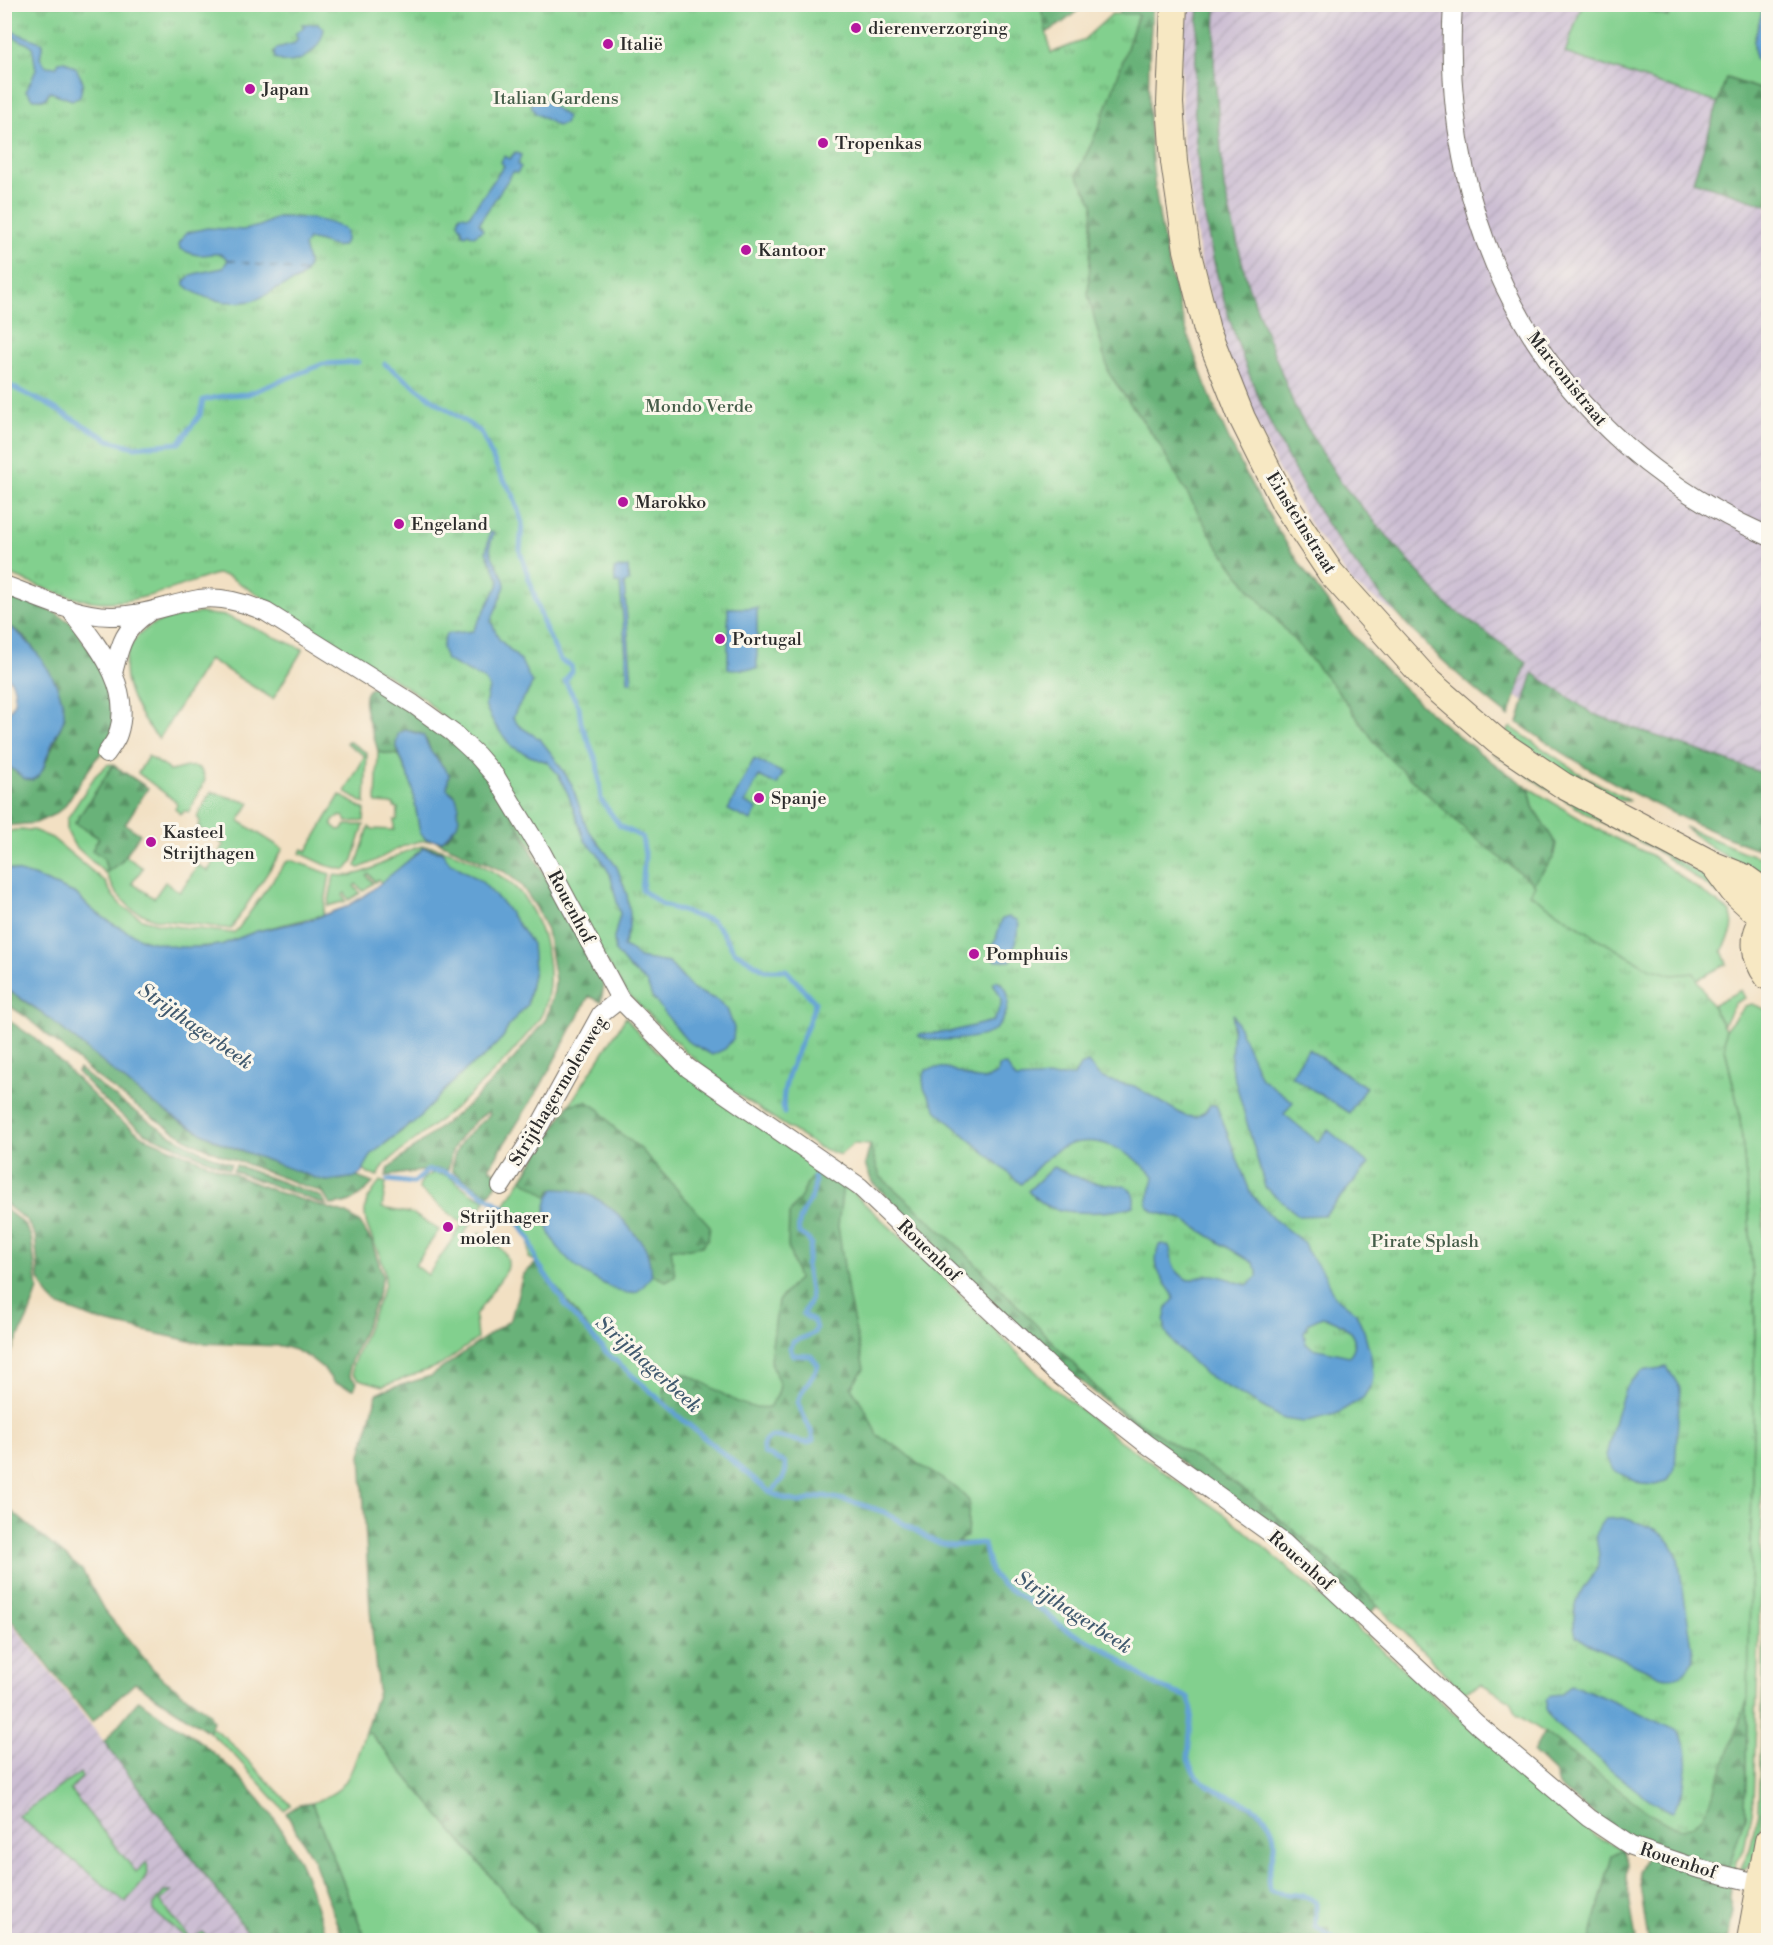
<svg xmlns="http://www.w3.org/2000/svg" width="1773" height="1945" font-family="'Libre Bodoni',serif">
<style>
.industrial{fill:url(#industrial-furrows)}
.green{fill:#82d08e;stroke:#567e5c;stroke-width:1.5}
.forest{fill:url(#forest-firs);stroke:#4a6e52;stroke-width:1.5}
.park{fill:url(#park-tufts);stroke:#567e5c;stroke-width:1.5}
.water{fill:#62a1d4;stroke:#466680;stroke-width:1.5;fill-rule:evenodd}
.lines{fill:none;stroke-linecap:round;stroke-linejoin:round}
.stream{stroke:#62a1d4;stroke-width:5}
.ferry{stroke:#415a6f;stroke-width:1.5;stroke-dasharray:8 6;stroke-linecap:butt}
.minor-casing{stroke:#716a60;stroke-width:20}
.secondary-casing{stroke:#716a60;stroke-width:28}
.minor{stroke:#fff;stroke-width:18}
.secondary{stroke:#f7e8c3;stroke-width:26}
.poi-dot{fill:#b5179e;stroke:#fbf7ec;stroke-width:2}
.labels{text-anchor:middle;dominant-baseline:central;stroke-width:6;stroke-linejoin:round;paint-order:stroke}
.poi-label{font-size:18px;fill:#2b2b2b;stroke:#fbf7ec;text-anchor:start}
.park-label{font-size:18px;fill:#455d49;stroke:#fbf7ec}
.street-label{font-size:18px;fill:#2b2b2b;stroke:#fbf7ec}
.water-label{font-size:20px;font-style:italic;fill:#415a6f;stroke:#fbf7ec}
</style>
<defs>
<pattern id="industrial-furrows" width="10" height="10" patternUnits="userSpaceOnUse" patternTransform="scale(1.5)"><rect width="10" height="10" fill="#ccbed3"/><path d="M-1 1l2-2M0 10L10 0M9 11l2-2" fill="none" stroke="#afa3b5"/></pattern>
<pattern id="forest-firs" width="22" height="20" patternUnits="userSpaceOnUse" patternTransform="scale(1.5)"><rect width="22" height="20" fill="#69b279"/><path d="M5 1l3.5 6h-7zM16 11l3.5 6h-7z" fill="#579163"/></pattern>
<pattern id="park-tufts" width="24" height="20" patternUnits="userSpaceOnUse" patternTransform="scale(1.5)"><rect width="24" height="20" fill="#82d08e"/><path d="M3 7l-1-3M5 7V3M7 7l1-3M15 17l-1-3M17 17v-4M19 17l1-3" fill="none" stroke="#6ba974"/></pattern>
</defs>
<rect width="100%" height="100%" fill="#fbf7ec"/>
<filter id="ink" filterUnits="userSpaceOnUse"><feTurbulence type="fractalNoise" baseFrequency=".0167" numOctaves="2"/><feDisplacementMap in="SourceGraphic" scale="12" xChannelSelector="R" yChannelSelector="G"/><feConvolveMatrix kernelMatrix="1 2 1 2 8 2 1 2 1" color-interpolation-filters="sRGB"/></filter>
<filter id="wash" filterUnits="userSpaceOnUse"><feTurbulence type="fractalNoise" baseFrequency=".008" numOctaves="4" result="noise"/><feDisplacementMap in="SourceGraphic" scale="24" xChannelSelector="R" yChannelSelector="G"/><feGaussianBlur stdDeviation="1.35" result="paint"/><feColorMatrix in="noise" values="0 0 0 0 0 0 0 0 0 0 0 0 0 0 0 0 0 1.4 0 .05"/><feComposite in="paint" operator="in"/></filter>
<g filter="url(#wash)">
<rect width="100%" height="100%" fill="#f2e0c3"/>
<path class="industrial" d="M1186,5H1768V834L1618,767L1354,585L1313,529L1277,468L1227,360L1201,265L1182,137L1181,54Z
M4,1613L104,1742L254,1940H5Z"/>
<path class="green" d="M1582,5H1633L1668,17L1673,5H1764L1754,41L1755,59L1768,65V92L1727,78L1718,103L1565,53Z
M1088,295L1533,883L1553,858L1555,845L1533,807L1529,788L1604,833L1651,855L1730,912C1737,927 1729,938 1722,951L1727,964L1698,979L1681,983L1602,951L1429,822Z
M199,613L226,616L303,649L273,699L209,659L159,739C133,710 105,660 146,629C161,618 181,616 199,613Z
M1511,727L1579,773L1630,801L1611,800L1587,786L1506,732Z
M348,741L367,753L365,804L345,792L365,756L346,743Z
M378,752L399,755L412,786L419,828L425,839L431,841C405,839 382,860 359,868L356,866L369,827L372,829L394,830V820H397L398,808L394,807V804L376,803Z
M1491,752L1700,874L1725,891L1733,904L1654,849L1590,816Z
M148,756L167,768L168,771C181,771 201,756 205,780L189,812L184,811L181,814L175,809L177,805L175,801L138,773Z
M111,764L113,765L75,823L99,838L105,864L121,862L125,856L143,868L132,883L154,898L165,882L180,892L198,865L208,871L224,845L198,827L200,821L197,817L211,792L250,803L239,821L283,849L231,929L154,919L133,910L116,893L106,874L74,845L67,831V819L95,776L107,765Z
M340,795L365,810L364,821L347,822L344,817L340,816L333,820L332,825L338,830L343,829L346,825H364L352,863L346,870L328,866L300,853L303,849L307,851Z
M1684,827L1744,852L1768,860V874L1764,880L1709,846Z
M15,830H33L52,838L105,882L113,896L122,906L142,919L164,925L233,933L238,929L285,863L291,860L330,874L323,915L257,931L221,945L184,948L167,946L150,942L125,932L91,909L76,894L33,876L5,868L4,832Z
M422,846C450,846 510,875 525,899C546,931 557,975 543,1012C539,1022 531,1030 524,1038C485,1088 434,1124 385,1164L378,1176L368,1174L363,1168L372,1154L414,1122L445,1090L470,1066L483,1058L503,1037L510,1024L527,1005L534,969L481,881L449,862L445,857L443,851L424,847L382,883L378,879L375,882L369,874L367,876L373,883L363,891L356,884L354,886L360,893L349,900L345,893L343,895L346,901L328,906L334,875C367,881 391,853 422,846Z
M1741,990L1745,998L1735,1003L1723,1025L1712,1005Z
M1752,1004L1768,1010V1124L1761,1178L1766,1272L1759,1638L1753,1802L1744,1850L1736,1861L1734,1871L1728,1869L1745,1816L1755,1316L1747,1188L1739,1111L1725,1049V1030L1745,1006Z
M626,1017L640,1035L660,1054L852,1192L934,1268L1044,1380L1116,1438L1235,1522L1595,1836L1624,1849L1612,1855L1590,1940H1446L1447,1938L1426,1932L1423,1940H1335L1316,1927V1907L1307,1896L1281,1895L1270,1890L1258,1813L1206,1784L1198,1778L1190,1766L1185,1695L1157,1686L1137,1673L1107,1650L1063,1628L1043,1611L1001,1584L991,1572L984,1545L981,1543L952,1546L683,1420L606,1352L537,1262L529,1258C531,1227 525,1229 501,1211Z
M434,1173L448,1176L471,1193L486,1200L463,1235L472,1242L480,1232C492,1242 513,1252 507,1270L475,1316L477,1339L441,1365L383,1386L359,1379L353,1374L352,1366L384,1287C392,1259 356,1228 367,1201C370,1195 376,1188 380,1181L386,1183L382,1208L413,1214L439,1230L415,1265L428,1275L463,1224L419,1189C420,1180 425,1176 434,1173Z
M1768,1429V1712L1765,1791L1757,1855L1749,1866L1739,1872L1750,1849L1758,1812L1762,1714Z
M211,1727L226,1738L291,1805L284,1810L235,1756L209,1732Z
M365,1732L371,1734L380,1745L544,1940H366L312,1803C322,1799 335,1794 342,1786C354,1771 359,1749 365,1732Z
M80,1773L82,1777L70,1790L136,1872L147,1862C151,1878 135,1891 125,1902L18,1816Z
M164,1892H171L160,1901L191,1940L203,1932L209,1940H189L153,1911L154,1905Z"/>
<path class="forest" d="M1040,5H1085L1061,24L1046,33Z
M1120,5H1153C1132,201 1188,398 1298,561C1320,593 1344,627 1371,655C1418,705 1472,750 1529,788L1533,807L1556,844L1553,858L1533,884L1470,834L1381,751L1338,691L1249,588L1216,544L1157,441L1109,374L1088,295L1093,203L1076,174C1104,123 1120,69 1138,15H1120Z
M1199,5H1216L1214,63L1224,188L1248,286L1296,410L1341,483L1446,604L1527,662L1509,717C1477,692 1446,665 1418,636C1285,501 1203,312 1195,122C1194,83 1196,44 1199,5Z
M1726,78L1768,92V205L1693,181Z
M5,592L56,613L71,623L103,670L109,694L113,729L107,747L95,760L64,807L55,814L36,823L5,826L4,763L25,779L43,769L65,717C53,688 38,635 5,625Z
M1533,673L1593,714L1768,775V852C1740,844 1714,832 1687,820C1627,792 1572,761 1518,723Z
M375,687L463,749L503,798L604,985L601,1002L589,996L540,1087L489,1168L502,1177L489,1195L452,1171C452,1143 471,1132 490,1114L489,1111C475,1120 459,1136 452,1151C450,1157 450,1164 448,1170L435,1169L386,1176L389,1168L469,1104L508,1066L546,1019L554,991L555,980L547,931L536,907L521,885L505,872L438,842C459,836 457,811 454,794L447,789L449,774L431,752L427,741L420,733L405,730L396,745L399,755L378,752C376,737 351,690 375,687Z
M113,765L148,788L125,824L140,834L121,862L107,872L104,858L92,850L99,838L75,823Z
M4,988L43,1013L131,1086L156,1105L180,1121L221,1143L318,1179L328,1181L357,1177L373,1183C358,1199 352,1203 330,1205L323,1193L222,1155L190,1141L144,1112L93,1074L25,1016L5,1003Z
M4,1017L40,1042L112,1114L144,1137L274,1191L347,1214L360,1223L372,1242L383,1276L377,1298L349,1366L350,1376L357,1382L354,1389L334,1383L324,1369L310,1358L295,1350L281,1346L199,1343L100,1321L57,1305L49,1297L39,1279L35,1235L26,1220L5,1204Z
M1725,1030V1049L1739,1111L1747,1188L1755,1316L1745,1816L1728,1869L1620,1834L1558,1786L1554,1772L1533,1752L1544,1732L1595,1772L1703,1031Z
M79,1069C126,1107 175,1143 231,1164L229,1169L145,1133L109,1105L77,1072Z
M586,1101L599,1109L616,1130L640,1148L710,1226L708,1239L702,1246L684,1249L671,1248L675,1276L666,1281L652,1275L645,1248L554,1189L548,1197L522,1179L569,1105Z
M870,1145L880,1176L956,1244L1020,1308L1114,1406L1248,1492L1356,1583L1378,1605L1369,1615L1030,1340L872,1182L865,1165Z
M236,1165L322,1197L326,1205L233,1171Z
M825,1171L843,1185L838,1226L849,1300L864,1369L851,1387L866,1410L877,1435L899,1448L918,1464L958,1489L969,1501L967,1536L958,1542L981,1543L984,1545L991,1572L1001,1584L1043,1611L1063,1628L1107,1650L1137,1673L1157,1686L1188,1697L1192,1709L1188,1759C1196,1793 1246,1797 1267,1822C1286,1843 1261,1869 1270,1890C1284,1898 1305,1890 1316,1903V1927L1328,1928L1331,1937L1335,1940H819L815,1928L787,1940H544L380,1745L371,1734L365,1732L378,1691L370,1609L361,1455L377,1394L385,1390L431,1376L511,1319L523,1275L537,1262L606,1352L667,1405L663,1394L664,1384L680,1373C712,1380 734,1412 769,1407L777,1396L780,1386L770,1360L778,1301L798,1279L788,1246L789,1214L801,1197L807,1183L816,1173Z
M5,1209L23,1223L31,1236L38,1290L29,1315L5,1366Z
M4,1505L82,1570L104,1610L158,1675L209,1713L213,1721L209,1732L135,1683L92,1722L5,1612Z
M139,1700C159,1716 183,1728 203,1744C245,1778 283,1822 304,1872C312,1892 318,1912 325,1932L323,1940H254L104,1742Z
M312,1803L366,1940H343L314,1861L286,1813L299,1805Z
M1624,1849L1627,1862L1626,1878L1636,1940H1590L1612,1855Z
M1647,1856L1731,1886L1729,1894L1733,1911L1728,1940H1648L1638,1871Z"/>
<path class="park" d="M1040,4L1051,53L1082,41L1112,14H1138C1120,69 1104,123 1076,174L1093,203L1088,295L1109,374L1157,441L1216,544L1249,588L1338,691L1381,751L1470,834L1535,885L1530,894L1595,937L1649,968L1673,975L1694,973L1725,1030V1049L1739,1111L1747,1188L1755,1315L1748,1698L1711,1801L1702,1817L1692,1826L1681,1829L1668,1824L1652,1815L1544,1732L1517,1715L1511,1701L1482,1684L1463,1692L1356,1583L1248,1492L1114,1406L1020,1308L956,1244L880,1176L870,1145L853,1144L840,1155L818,1147L741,1097L686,1052L626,992L459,733L422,697L228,576L216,574C181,585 141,603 103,602C69,601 36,584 5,573V5Z"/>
<path class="water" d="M1764,5H1768V65L1755,59L1754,41Z
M302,24H318L324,28C322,50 295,71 275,58L274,52L277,48L295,43L298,38L295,34L304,27Z
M5,29L43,43L40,58L46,66L56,67L59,62L65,61L76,68L83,82L80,97L72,100L50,92L45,99H34L26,91L36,70L32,46L5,33Z
M536,94L567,117L564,124L557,126L535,113L531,105Z
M515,152L521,155L518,165L521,167L517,173L513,172L479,223L483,230L474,236L468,233L466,235L463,234L462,229C457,224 458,221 460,215L469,216L504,166L501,162L504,156L510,159Z
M278,217C299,217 329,218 346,231V241L342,246C330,249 321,239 308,240L304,246C306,255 311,265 305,273C300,281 289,283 281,287C271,291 261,299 251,301C229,305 200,300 184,284L185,280L194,274L223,268L228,260C220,249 211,256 199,255C193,255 186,251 180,249L179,244L186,233L207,228L243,230L260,226Z
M490,532L494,533C492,538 490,543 490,548C491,562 505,572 505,586L491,621L499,639L521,661L532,683C529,695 517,703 513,718L519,726L540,739L554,757L571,783L587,828L617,867L627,895L630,914L629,928L623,947L632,951L639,958L669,963L694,990L717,1000L727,1009L734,1028L733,1039L725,1049L712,1055L687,1041L652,997L647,983L629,968L615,951L614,938L620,914L610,874L598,854L585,841L568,794L558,774L547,762L530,756L511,746L495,725L485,706L489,687L485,680L446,660L442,648L446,634L473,631L498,586L499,579L486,552Z
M628,567L629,582L624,583L632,682H628L620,583H615L614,569Z
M728,608H757V669H728Z
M5,625C29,633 67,690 64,717C64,724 57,731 55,738C50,748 46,759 43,769L39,776L32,780L25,779L5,763V714C18,707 18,683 5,675Z
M405,730L423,735L431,752L449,774L447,789L456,797L459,807L457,812L459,818L457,825L442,841L426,839L420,833L412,786L396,745L398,734Z
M754,759L783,773L777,785L759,776L745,803L757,809L751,821L728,810Z
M424,848L442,852L449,862L481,881L504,905L532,944L534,969L527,1005L510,1024L503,1037L483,1058L470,1066L445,1090L412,1125L410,1124L372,1154L364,1168V1170L357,1177L328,1181L318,1179L221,1143L180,1121L156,1105L131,1086L43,1013L5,988V868L33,876L76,894L91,909L113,924L144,940L177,947H204L221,945L257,931L310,920L346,907L367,894Z
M1009,917L1017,920L1019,925L1011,961H997L993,959L990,947L995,941L1002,919Z
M996,981C1017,988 1008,1021 993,1031C979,1040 931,1043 918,1036L920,1034L949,1032L993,1021C1004,1004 1004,1000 993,983Z
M1233,1014L1261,1078L1293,1102L1284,1114L1318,1142L1328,1130L1369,1164L1325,1215L1299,1216L1265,1187L1231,1066Z
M1308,1049L1366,1087L1349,1113L1291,1076Z
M1088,1063L1099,1076L1107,1080L1134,1086L1185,1116L1196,1117L1205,1112L1210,1105H1215L1217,1107L1251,1194L1275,1220L1304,1243L1307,1251L1325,1275L1333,1295L1356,1313L1364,1331L1371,1356L1373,1375L1372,1384L1363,1398L1336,1414L1303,1422L1284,1419L1206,1375L1174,1344L1166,1332L1164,1321L1167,1308L1174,1299C1173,1292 1170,1291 1167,1286C1157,1273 1153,1261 1159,1245L1163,1244L1169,1246C1172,1252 1171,1255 1172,1261C1173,1269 1182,1277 1188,1280C1195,1279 1201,1276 1208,1275C1222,1274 1233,1282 1247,1285L1257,1277V1271L1253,1263L1182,1219L1154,1212L1147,1205C1148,1194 1153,1186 1154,1176C1129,1150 1094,1130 1059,1149C1045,1157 1033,1173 1021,1184L937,1111L924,1088L923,1079L926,1070C934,1068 943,1066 950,1069C968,1076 978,1085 997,1074L998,1066L1006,1065L1016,1079L1074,1076L1080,1066ZM1322,1317C1339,1319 1366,1337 1349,1356L1313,1348L1306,1344L1304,1332L1309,1323Z
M1053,1167L1089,1182L1125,1186C1133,1190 1136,1198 1133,1206C1113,1214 1067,1215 1047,1206C1040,1203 1034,1196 1028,1191Z
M554,1189C589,1188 613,1205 633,1232C637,1237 642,1242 645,1247C649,1255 650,1266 652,1275C648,1280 643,1289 636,1292C625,1296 615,1289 606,1285C594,1279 580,1271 571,1262C551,1244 535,1212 554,1189Z
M1667,1367L1680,1388L1675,1468L1666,1482L1656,1485L1641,1484L1613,1470L1606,1456L1616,1416L1624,1392L1630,1382L1642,1371Z
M1623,1518C1651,1527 1667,1528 1678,1558L1694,1659C1687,1675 1676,1679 1661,1676L1587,1643L1576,1636C1571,1617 1575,1599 1587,1583C1590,1578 1596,1573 1598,1568C1604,1550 1587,1537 1605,1519Z
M1571,1685L1589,1691L1678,1731C1695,1753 1686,1789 1673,1812L1665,1810L1635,1789L1554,1723L1546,1710V1700L1551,1695L1562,1694Z"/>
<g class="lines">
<path class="stream" d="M385,364L432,399L481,432L500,474L513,494L522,523L520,551L545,628L560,660L571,666L572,671L565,681L579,707L581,723L597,762L601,800L620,826L642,837L645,855L642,890L663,905L712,921L720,929L734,951L765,970H786L815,1002C807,1037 778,1080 784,1113
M4,383L47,404L109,440L134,447L179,443L200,415L203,400L228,395L248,394L323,364L358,362
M388,1180L414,1183L428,1170L444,1172L457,1178L511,1212L530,1239L537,1262L572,1314L606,1352L683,1420L771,1493L785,1499L800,1502L824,1496L853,1502L884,1512L935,1542L952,1546L981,1543L984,1545L991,1572L1001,1584L1043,1611L1063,1628L1107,1650L1137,1673L1157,1686L1188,1697L1192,1709L1188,1759C1198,1798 1250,1792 1269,1823C1284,1848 1262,1871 1270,1890C1284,1898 1305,1890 1316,1903V1927L1335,1940
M771,1493C778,1484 789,1475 785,1463L764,1453C761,1445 764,1441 771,1437H779L807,1443L813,1440L811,1431L798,1404C800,1387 814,1379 818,1365L811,1356L793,1355L790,1348L793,1342L814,1333L816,1328L814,1322L803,1314L811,1299L806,1266L811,1244L807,1238L799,1233C795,1213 819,1198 814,1177"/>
<path class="ferry" d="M228,260L306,272"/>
</g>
</g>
<g filter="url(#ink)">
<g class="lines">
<defs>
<path id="minor" d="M1453,4C1438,240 1551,439 1768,536
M4,585C37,597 74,615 110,616C141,617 169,604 199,599C222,596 245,603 266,612L413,704L453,733L477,755L496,777L542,853L620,999L688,1068L860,1187L1055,1372L1145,1443L1284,1543L1477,1724L1589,1818L1631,1846L1696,1868L1761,1884
M69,608C95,643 134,686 118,734C116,741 110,748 106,754
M113,673C120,646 123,629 148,613
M501,1186L540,1125L601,1014L620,999"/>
<path id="secondary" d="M1174,4L1170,103L1174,162L1187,250L1207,330L1242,418L1285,504L1331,573L1429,682L1497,741L1564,786L1714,865L1744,877L1768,894
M1716,868L1733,891L1765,920
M1768,916C1749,933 1754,959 1768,977
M1750,1940L1768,1841"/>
</defs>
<use href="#minor" class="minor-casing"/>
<use href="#secondary" class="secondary-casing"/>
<use href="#minor" class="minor"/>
<use href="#secondary" class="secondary"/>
</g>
</g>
<g class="poi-dot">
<circle cx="856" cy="28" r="6"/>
<circle cx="608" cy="44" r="6"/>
<circle cx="250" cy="89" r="6"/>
<circle cx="823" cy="143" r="6"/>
<circle cx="746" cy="250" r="6"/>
<circle cx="623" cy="502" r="6"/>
<circle cx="399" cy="524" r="6"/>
<circle cx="720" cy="639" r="6"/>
<circle cx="759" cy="798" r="6"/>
<circle cx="151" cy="842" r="6"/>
<circle cx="974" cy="954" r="6"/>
<circle cx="448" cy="1227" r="6"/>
</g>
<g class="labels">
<g class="poi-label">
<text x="868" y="28">dierenverzorging</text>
<text x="620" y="44">Italië</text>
<text x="262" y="89">Japan</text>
<text x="835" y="143">Tropenkas</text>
<text x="758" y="250">Kantoor</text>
<text x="635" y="502">Marokko</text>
<text x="411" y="524">Engeland</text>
<text x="732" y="639">Portugal</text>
<text x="771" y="798">Spanje</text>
<text x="163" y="832">Kasteel<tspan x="163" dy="21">Strijthagen</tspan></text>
<text x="986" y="954">Pomphuis</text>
<text x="460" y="1217">Strijthager<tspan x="460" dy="21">molen</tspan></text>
</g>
<g class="park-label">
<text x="556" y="98">Italian Gardens</text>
<text x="699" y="406">Mondo Verde</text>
<text x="1425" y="1241">Pirate Splash</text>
</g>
<g class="street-label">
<text transform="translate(1567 379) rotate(51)">Marconistraat</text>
<text transform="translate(1301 523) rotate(58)">Einsteinstraat</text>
<text transform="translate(571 907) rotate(62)">Rouenhof</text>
<text transform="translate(558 1091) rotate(-59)">Strijthagermolenweg</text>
<text transform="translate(929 1251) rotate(44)">Rouenhof</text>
<text transform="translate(1301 1561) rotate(41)">Rouenhof</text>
<text transform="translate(1678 1861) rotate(18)">Rouenhof</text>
</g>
<g class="water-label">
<text transform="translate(195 1027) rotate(35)">Strijthagerbeek</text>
<text transform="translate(648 1365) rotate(42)">Strijthagerbeek</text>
<text transform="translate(1073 1613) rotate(33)">Strijthagerbeek</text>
</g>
</g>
<rect width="1773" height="1945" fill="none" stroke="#fbf7ec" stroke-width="24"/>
</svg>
